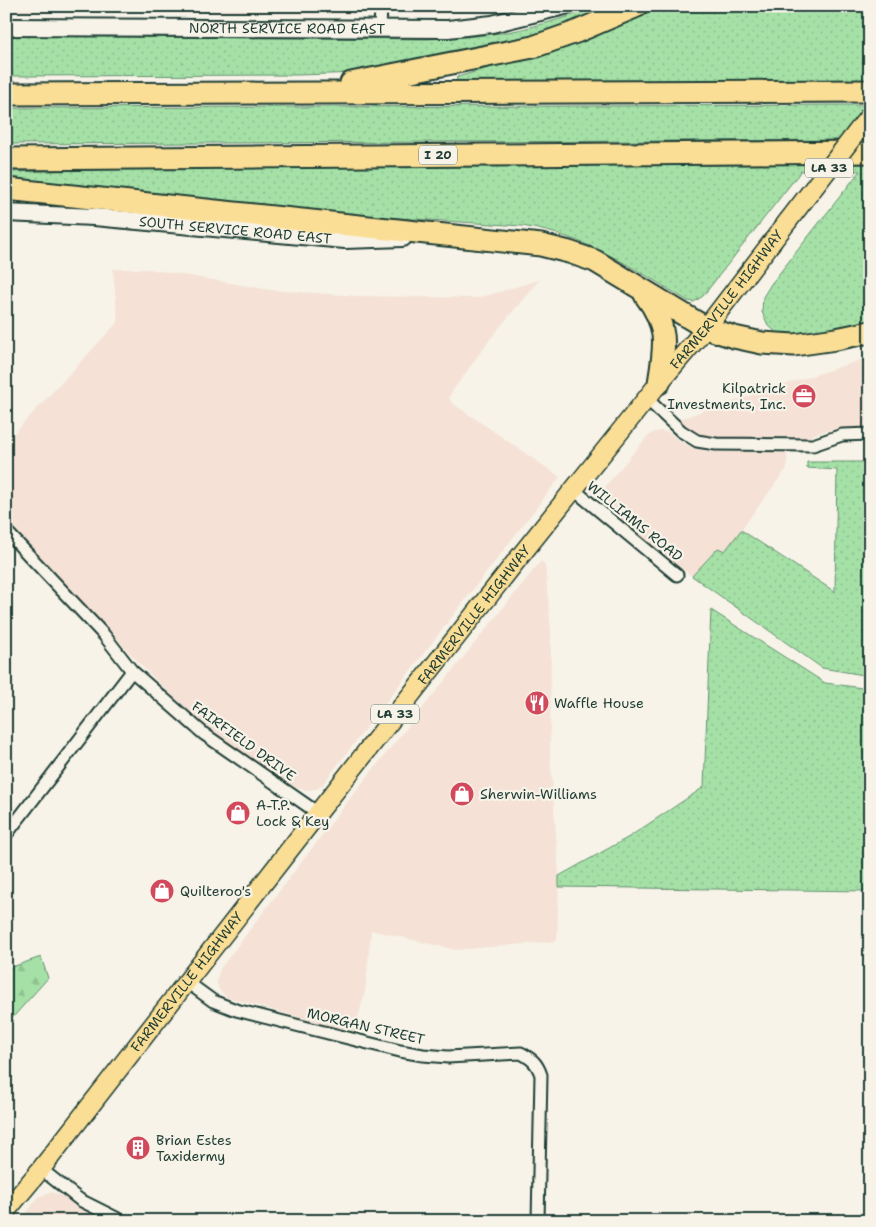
<svg xmlns="http://www.w3.org/2000/svg" width="876" height="1227" font-family="'Shantell Sans',sans-serif">
<style>
.built{fill:#f5e1d5}
.grass{fill:url(#grass-dots);stroke:#628f6e}
.forest{fill:url(#forest-firs);stroke:#628f6e}
.lines{fill:none;stroke-linecap:round;stroke-linejoin:round}
.street-casing{stroke:#1f3d34;stroke-width:15}
.secondary-casing{stroke:#1f3d34;stroke-width:20}
.primary-casing{stroke:#1f3d34;stroke-width:21}
.highway-casing{stroke:#1f3d34;stroke-width:25}
.street{stroke:#f7f3e8;stroke-width:11}
.secondary{stroke:#f7f3e8;stroke-width:16}
.primary{stroke:#fbde96;stroke-width:18}
.highway{stroke:#fbde96;stroke-width:21}
.primary-bridge-casing{stroke:#1f3d34;stroke-width:21;stroke-linecap:butt}
.primary-bridge{stroke:#fbde96;stroke-width:18}
.labels{text-anchor:middle;dominant-baseline:central;stroke-width:4.5;stroke-linejoin:round;paint-order:stroke}
.shield{fill:#f7f3e8;stroke:#60746a;stroke-width:1}
.shield-label{font-size:12px;font-weight:bold;fill:#1f3d34}
.street-label{font-size:14px;fill:#1f3d34;stroke:#f7f3e8}
.poi-label{font-size:14px;fill:#1f3d34;stroke:#f7f3e8;text-anchor:start}
</style>
<defs>
<pattern id="grass-dots" width="8" height="8" patternUnits="userSpaceOnUse" patternTransform="scale(1.25)"><rect width="8" height="8" fill="#a5e1a7"/><path d="M2 2h.1M6 6h.1" fill="none" stroke="#8ec290" stroke-width="1.8" stroke-linecap="round"/></pattern>
<pattern id="forest-firs" width="22" height="20" patternUnits="userSpaceOnUse" patternTransform="scale(1.25)"><rect width="22" height="20" fill="#a5e1a7"/><path d="M5 1l3.5 6h-7zM16 11l3.5 6h-7z" fill="#8ec290"/></pattern>
</defs>
<rect width="100%" height="100%" fill="#f7f3e8"/>
<filter id="ink" filterUnits="userSpaceOnUse"><feTurbulence type="fractalNoise" baseFrequency=".02" numOctaves="2"/><feDisplacementMap in="SourceGraphic" scale="10" xChannelSelector="R" yChannelSelector="G"/><feConvolveMatrix kernelMatrix="1 2 1 2 8 2 1 2 1" color-interpolation-filters="sRGB"/></filter>
<g filter="url(#ink)">
<path class="built" d="M6,6H366L355,14L6,11Z
M398,6H508L471,12L440,14H409Z
M113,269H149L270,290L359,296L479,298L539,280L490,339L451,393L449,398L452,403L560,477L322,785L317,789L304,790L295,787L221,738L173,697L141,665L6,520V442L118,322Z
M870,357V427L837,428L814,434L808,438L714,437L694,432L688,429L679,419Z
M661,431L668,432L686,445L707,451L787,452V468L725,551L717,548L692,576L624,527L608,508L604,498V490L608,483L647,437L655,432Z
M541,561L545,565L551,632L550,754L559,876L557,941L456,950L371,930L365,992L354,1032L226,997L219,989L217,984V979L220,969L352,796Z
M50,1192L61,1195L106,1221H20L39,1197Z"/>
<path class="grass" d="M601,6H617L554,32L361,73L298,75L6,76V36L427,39C454,38 481,36 508,32C540,26 570,16 601,6Z
M657,6H870V80L456,82L457,77L555,49Z
M870,105V140L6,144V108Z
M870,164V324L811,337L779,335L768,325L762,312L763,297L771,284L860,171H801L703,296L694,302L688,301C633,268 587,236 522,226L338,214L6,180V172L128,169Z
M807,462H870V676L822,668L692,576L718,548L725,551L741,530L835,592L837,470L807,468Z
M711,610L825,683L870,689V891L559,887V876L629,837L704,787Z"/>
<path class="forest" d="M41,957L48,978L6,1025V969Z"/>
<g class="lines">
<defs>
<path id="street" d="M380,29L381,6
M647,399L681,431L697,441L716,444L813,445L842,435L870,434
M573,489L677,575
M6,531L104,635L132,671L6,835
M132,671L204,734L318,813
M187,982L213,1001L236,1010L400,1051L423,1055L448,1057L521,1053C532,1059 537,1063 541,1075L538,1221
M41,1169L80,1200L122,1221"/>
<g id="secondary">
<path id="s1" d="M6,27L448,29L492,24L565,6"/>
<path id="s2" d="M6,213L94,217L345,240L403,238"/>
</g>
<g id="primary">
<path id="s3" d="M6,1211L41,1169L318,813L521,555L659,383L706,328L788,221"/>
</g>
<path id="highway" d="M351,83L533,47L576,32L637,6
M6,94L870,91
M6,159L870,152
M6,189L541,245L569,252L595,261L706,328L734,337L762,343L794,345L836,339L870,332
M645,295C669,326 665,346 659,383"/>
</defs>
<use href="#street" class="street-casing"/>
<use href="#secondary" class="secondary-casing"/>
<use href="#primary" class="primary-casing"/>
<use href="#highway" class="highway-casing"/>
<use href="#street" class="street"/>
<use href="#secondary" class="secondary"/>
<use href="#primary" class="primary"/>
<use href="#highway" class="highway"/>
<defs>
<path id="primary-bridge" d="M788,221L870,115"/>
</defs>
<use href="#primary-bridge" class="primary-bridge-casing"/>
<use href="#primary-bridge" class="primary-bridge"/>
</g>
</g>
<defs>
<symbol id="office-disc" viewBox="-11 -11 22 22"><circle r="9.5" fill="#d1495b" stroke="#f7f3e8"/><path d="M-6-3h4V-5.5h4V-3h4V5H-6ZM-1-4.5V-3h2v-1.5ZM-6 0V1H6V0Z" fill="#fff"/></symbol>
<symbol id="restaurant-disc" viewBox="-11 -11 22 22"><circle r="9.5" fill="#d1495b" stroke="#f7f3e8"/><path d="M-5-6h1v4h1v-4h1v4h1v-4h1v5L-1.5 .5V6h-2V.5L-5-1ZM5-6V6H3V1.5H1.5Q1.5-4 5-6Z" fill="#fff"/></symbol>
<symbol id="shop-disc" viewBox="-11 -11 22 22"><circle r="9.5" fill="#d1495b" stroke="#f7f3e8"/><path d="M-5-2.5h2.3a2.7 3.5 0 0 1 5.4 0H5L5.5 6h-11ZM-1.5-2.5h3a1.5 2.3 0 0 0-3 0Z" fill="#fff"/></symbol>
<symbol id="building-disc" viewBox="-11 -11 22 22"><circle r="9.5" fill="#d1495b" stroke="#f7f3e8"/><path d="M-4-6H4V6H1V3H-1V6H-4ZM-2.5-4.3h1.7v1.8h-1.7ZM.8-4.3h1.7v1.8H.8ZM-2.5-1h1.7V.8h-1.7ZM.8-1h1.7V.8H.8Z" fill="#fff"/></symbol>
</defs>
<g fill-rule="evenodd">
<use href="#office-disc" x="790" y="382" width="28" height="28"/>
<use href="#restaurant-disc" x="523" y="689" width="28" height="28"/>
<use href="#shop-disc" x="448" y="780" width="28" height="28"/>
<use href="#shop-disc" x="224" y="799" width="28" height="28"/>
<use href="#shop-disc" x="148" y="877" width="28" height="28"/>
<use href="#building-disc" x="124" y="1134" width="28" height="28"/>
</g>
<g class="labels">
<g class="shield">
<rect x="419" y="145.5" width="38" height="19" rx="4"/>
<rect x="805" y="158.5" width="48" height="19" rx="4"/>
<rect x="371" y="704.5" width="48" height="19" rx="4"/>
</g>
<g class="shield-label">
<text x="438" y="155">I 20</text>
<text x="829" y="168">LA 33</text>
<text x="395" y="714">LA 33</text>
</g>
<g class="street-label">
<text stroke="none"><textPath href="#s1" startOffset="281">NORTH SERVICE ROAD EAST</textPath></text>
<text stroke="none"><textPath href="#s2" startOffset="230">SOUTH SERVICE ROAD EAST</textPath></text>
<text stroke="none"><textPath href="#s3" startOffset="1162">FARMERVILLE HIGHWAY</textPath></text>
<text transform="translate(635 521) rotate(39)">WILLIAMS ROAD</text>
<text stroke="none"><textPath href="#s3" startOffset="758">FARMERVILLE HIGHWAY</textPath></text>
<text transform="translate(244 741) rotate(36)">FAIRFIELD DRIVE</text>
<text stroke="none"><textPath href="#s3" startOffset="292">FARMERVILLE HIGHWAY</textPath></text>
<text transform="translate(366 1026) rotate(13)">MORGAN STREET</text>
</g>
<g class="poi-label">
<text x="786" y="388" text-anchor="end">Kilpatrick<tspan x="786" dy="16">Investments, Inc.</tspan></text>
<text x="554" y="703">Waffle House</text>
<text x="480" y="794">Sherwin-Williams</text>
<text x="256" y="805">A-T.P.<tspan x="256" dy="16">Lock &amp; Key</tspan></text>
<text x="180" y="891">Quilteroo's</text>
<text x="156" y="1140">Brian Estes<tspan x="156" dy="16">Taxidermy</tspan></text>
</g>
</g>
<rect width="876" height="1227" fill="none" stroke="#f7f3e8" stroke-width="25"/>
<rect x="12" y="12" width="851" height="1202" fill="none" stroke="#1f3d34" stroke-width="2" filter="url(#ink)"/>
</svg>
